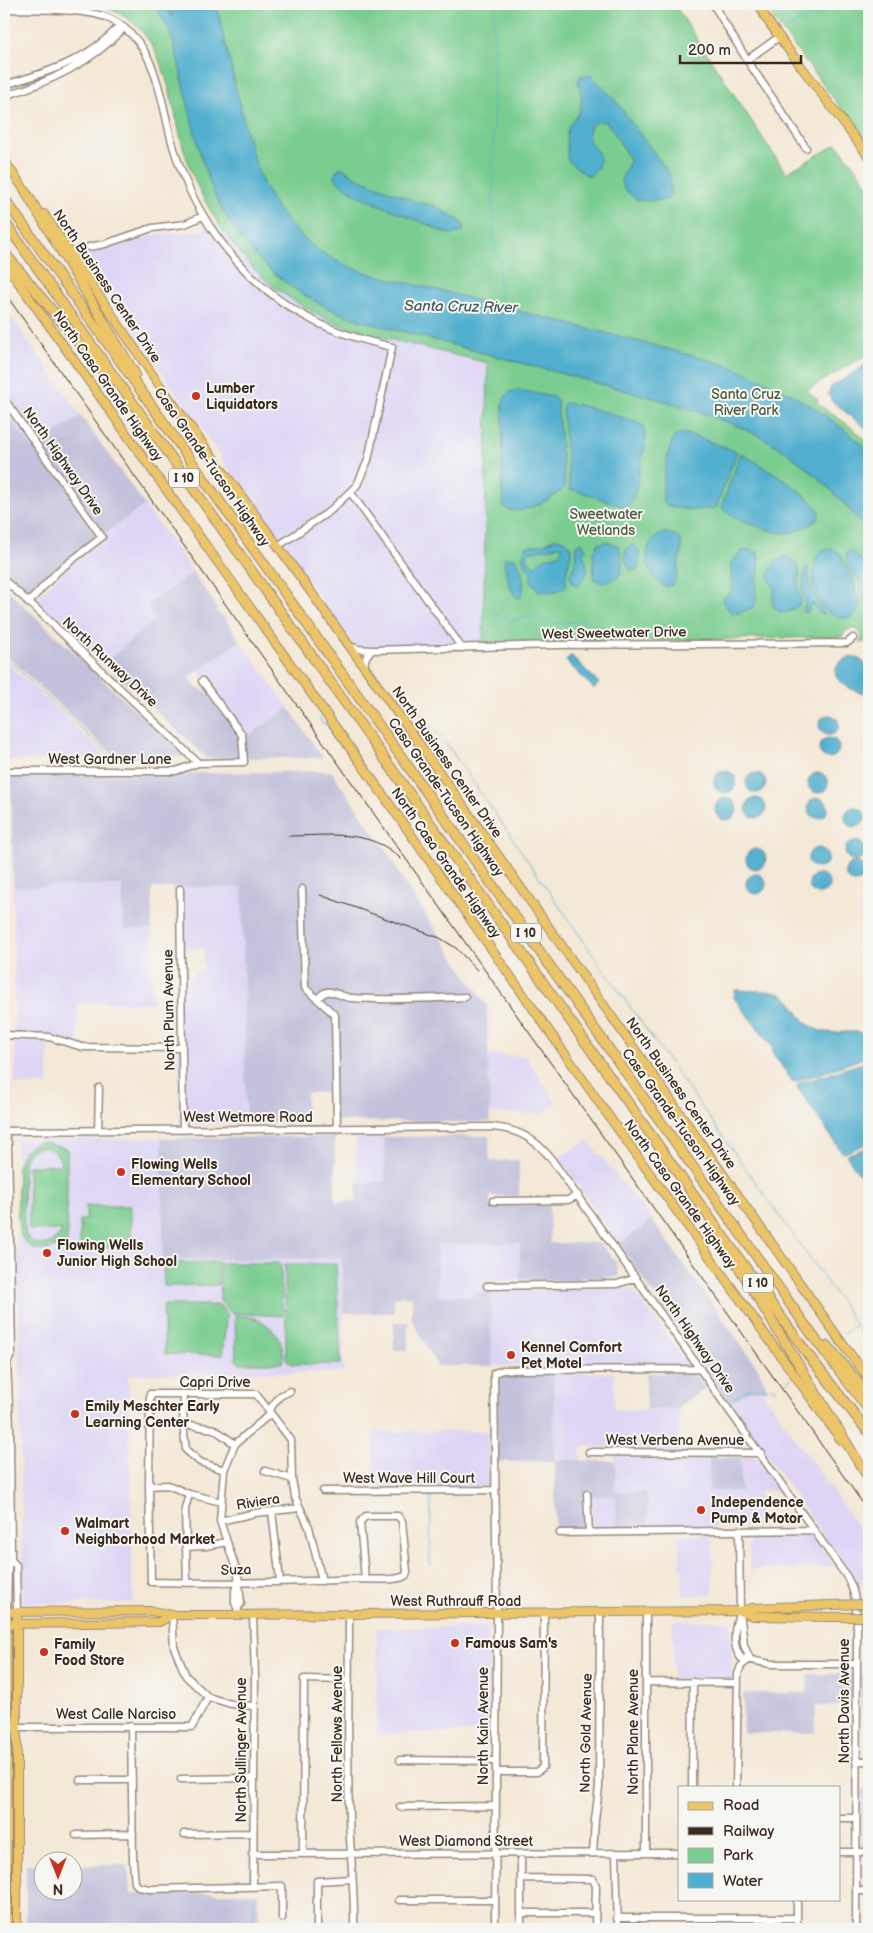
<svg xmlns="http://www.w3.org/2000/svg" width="873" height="1933" font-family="'Balsamiq Sans',sans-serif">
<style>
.built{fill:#ded5f5}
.industrial{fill:#c3c1db}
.green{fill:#7acd90;stroke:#5a7c57;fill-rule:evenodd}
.water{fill:#51afcf;stroke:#466c76;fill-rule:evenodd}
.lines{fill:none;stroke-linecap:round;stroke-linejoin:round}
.stream{stroke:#51afcf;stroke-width:1}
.minor-casing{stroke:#98897a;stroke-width:9}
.major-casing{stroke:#98897a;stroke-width:10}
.highway-casing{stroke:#98897a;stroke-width:11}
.minor{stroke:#fff;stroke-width:6}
.major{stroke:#edc569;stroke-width:8}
.highway{stroke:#edc569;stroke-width:9}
.rail{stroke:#3b2a1e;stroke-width:1}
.major-bridge-casing{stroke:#98897a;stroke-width:10;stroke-linecap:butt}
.major-bridge{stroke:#edc569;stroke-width:8}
.poi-dot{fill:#c8321e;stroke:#f6f6f2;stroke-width:2}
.labels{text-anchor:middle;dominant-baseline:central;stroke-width:4;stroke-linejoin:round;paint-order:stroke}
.shield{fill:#f6f6f2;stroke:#73675e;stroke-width:1}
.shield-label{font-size:12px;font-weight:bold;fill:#3b2a1e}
.street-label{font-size:14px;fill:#3b2a1e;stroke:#f6f6f2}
.poi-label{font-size:14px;font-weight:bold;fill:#3b2a1e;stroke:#f6f6f2;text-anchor:start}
.park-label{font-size:14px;fill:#4e5b40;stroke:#f6f6f2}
.water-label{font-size:15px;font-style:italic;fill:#43595c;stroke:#f6f6f2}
</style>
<rect width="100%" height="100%" fill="#f6f6f2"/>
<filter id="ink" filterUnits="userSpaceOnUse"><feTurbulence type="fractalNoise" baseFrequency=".02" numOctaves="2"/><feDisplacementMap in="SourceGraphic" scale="10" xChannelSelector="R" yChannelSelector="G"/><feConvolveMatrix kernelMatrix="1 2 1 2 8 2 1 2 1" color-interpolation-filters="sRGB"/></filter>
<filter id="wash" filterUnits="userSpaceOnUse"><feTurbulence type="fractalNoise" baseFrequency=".0096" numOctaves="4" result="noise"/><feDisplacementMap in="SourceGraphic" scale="20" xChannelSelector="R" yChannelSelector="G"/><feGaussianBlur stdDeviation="1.12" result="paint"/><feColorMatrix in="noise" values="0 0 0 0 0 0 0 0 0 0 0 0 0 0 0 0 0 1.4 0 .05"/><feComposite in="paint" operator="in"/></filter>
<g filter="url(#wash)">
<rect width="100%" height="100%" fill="#f4e8d6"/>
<path class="built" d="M220,225L232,244L307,309L340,325L488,363L483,644L369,647L354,645L349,640L140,341L86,253L157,234L193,232Z
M4,307L81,416L33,449L4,411Z
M145,505L193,572L146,606L156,620L139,632L105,664L33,602L68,566L101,542L107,532Z
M240,641L289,708L247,737L200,670Z
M4,660L108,758V760H4Z
M122,885L123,929H152L153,1003H78V1043H48V1085H15L13,887Z
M177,887H242L246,1123L180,1124L178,979H194L195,972L204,971V949H178Z
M487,1055L525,1056L557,1103L541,1114L489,1113Z
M356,1137H384L385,1182L357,1183Z
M162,1138L163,1260L342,1258L344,1372L128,1374L133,1603H23L16,1140Z
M588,1140L652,1220L619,1244L559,1158Z
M520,1243V1280L488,1281V1292H473L472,1296H438L437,1244Z
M631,1288L691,1367L492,1366L491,1292Z
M553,1373H614V1410L679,1409V1457H709L710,1491H741V1457L754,1456L781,1491H759L760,1527H648L647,1492H616L614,1447L596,1448L588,1446L582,1449L580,1453L583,1461H555Z
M748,1391H762L869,1543V1590L847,1569L730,1403Z
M489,1431L488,1487H374L373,1432Z
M592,1496H616V1530H593Z
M712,1534L713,1595L683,1596L682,1569H680L679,1535Z
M749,1535H813L836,1567L750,1570Z
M672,1621L731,1622L732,1681L673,1680Z
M489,1627V1732L377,1734V1628Z"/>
<path class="industrial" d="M4,411L33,448L81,416L145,505L63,563L29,597L4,574Z
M193,572L217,608L216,612L224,617L240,641L188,678L196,687L207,692L241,739L247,737L289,708L323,758H207L105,664L139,632L156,620L146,606Z
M4,587L185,757L116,758L4,653Z
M331,771L390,856L405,884L487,1006L490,1122L333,1121L332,1092L306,1093V1122L246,1123L242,887L152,888V929H123L122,885L13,887L11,776Z
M335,1136V1202L357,1201V1183L385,1182L384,1137L489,1136L490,1161L519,1160V1196H490V1205H549L550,1243H600L616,1262L619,1277L580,1278V1280H520V1243L437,1244L438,1296H472V1292H491L492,1366H437L412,1319V1296L394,1297V1313H343L342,1258L163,1260L162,1139Z
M652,1220L758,1368L768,1390L748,1391L730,1403L619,1244Z
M394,1322H408V1350H394Z
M693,1372L705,1388L679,1406V1409H646V1373Z
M553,1373L555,1460L615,1461L616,1492H647L648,1527L616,1530V1496H592L584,1497L585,1530H555V1461L497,1462L496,1375Z
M709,1457H741V1491H709Z
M808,1674H852L851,1706H816L815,1733H743V1693H807Z
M869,1674V1716H862L860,1675Z
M869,1789V1845L861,1846V1790Z
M26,1865H42V1890H72L73,1865H128L130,1893H258L259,1929H26Z"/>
<path class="green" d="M42,4H674L786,173L837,144L869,186V353L807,390L818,400L817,403L851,427L869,443V642H860L862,636L859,631L853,628L845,631L842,637L483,644L488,363C452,354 415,346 378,336C365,332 351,330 338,324C314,314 288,299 268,282C235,254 200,201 187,160C169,106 170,29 106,8C86,1 62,4 42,4Z
M767,4H869V145L790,41L770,14Z
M39,1142C49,1142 57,1148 67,1148V1244C58,1244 51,1251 42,1250C33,1250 24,1244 21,1235C16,1224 18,1181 18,1166C21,1153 26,1146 39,1142ZM39,1147C52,1147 59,1153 61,1165L28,1166L29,1230H62C56,1246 34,1251 26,1234C23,1228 22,1167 25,1159C27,1153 33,1149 39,1147Z
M86,1206H131V1241H116L106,1248H80V1220H86Z
M218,1262V1285L164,1286L163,1263Z
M220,1263H278L281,1266L283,1316L232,1313L220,1301Z
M285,1264H336L341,1364H291L286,1359Z
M163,1305H220L227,1314L222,1355L165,1354Z
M235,1315C241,1316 249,1316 255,1318C273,1325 287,1343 282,1363H239L236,1360Z"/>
<path class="water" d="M151,4H164L172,17V14L168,4H216C226,43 234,82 244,122C251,149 257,176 272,200C287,225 310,248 337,261C369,277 408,282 442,291C534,316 626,337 717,362C774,381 826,410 869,451V533C837,493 801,457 755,434C728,421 700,412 672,403L359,320C296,300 241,255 214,193C199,158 192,120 183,83C176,55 173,24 151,4Z
M589,75L592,76L615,100L670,175L671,193L666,200L646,201L637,200L624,189L621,182C622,175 629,167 629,160C628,156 610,125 607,123C602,120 597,122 592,124C577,151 618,149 590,176H588L569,162L567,157V133L569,126L579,112L582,100L578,80L580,76Z
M341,167L358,178L417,202L435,206L459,220L464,225L463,232L454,234L444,233C419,218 348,198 335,178L336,171Z
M869,363V431L832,401L828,394L831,387Z
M519,390L553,397L557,400L565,487C555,498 518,519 504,507L502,492L503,403C505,393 510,391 519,390Z
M564,403C577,403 633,419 643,426L646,439L635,493L630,505L624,507L578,491L570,490L562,408Z
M681,433L692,435L737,452L716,508C704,510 672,512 663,502C661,489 667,447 675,436Z
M741,453L784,479L808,498L819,510V518C810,526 796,533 784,533C771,533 727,516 721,507Z
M664,533C685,533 683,548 679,562C676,573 681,573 672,585L665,587C645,575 638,542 664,533Z
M556,538C586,543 561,566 567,585C559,593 550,592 539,591L531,581V571C522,564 520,557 526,547L544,544ZM560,546L563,547L559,554L542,559L535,566C529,564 528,560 527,554L528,552Z
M606,541L619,546C624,565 626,581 601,583L594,579L593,553L598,544Z
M582,542L586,550L583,552L588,571L578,587L573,584L570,575C575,564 578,557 576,545Z
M632,544C643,551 640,560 638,570H630L624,557L626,549Z
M833,549L840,553L853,578L856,594L860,601V606L856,613L849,618H840L826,611L813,585L815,562L818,554L822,550Z
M748,550L758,553C761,568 758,572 756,586C755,594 757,600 754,607L740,613H731L723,603V598L733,590L731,578V563L741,552Z
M850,551C867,560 872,582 868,599L862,596L860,583L847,562L846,553Z
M505,557L515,558C522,567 527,588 520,598L516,597C510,591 502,565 505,557Z
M781,557L791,558C808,573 792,581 802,599C798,611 778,620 773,604C771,599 775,593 774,588C773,586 771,584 770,581C766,571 775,564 781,557Z
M806,567L809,569L810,585L822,608L823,615L820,614L813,604L810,605L808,612H803L806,599L802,591Z
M571,655L599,683L594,689L566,661Z
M854,657C870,662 869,673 869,688L865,692L860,693C854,690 847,687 842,683C827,672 839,658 854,657Z
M819 725a10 10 0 1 1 20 0a10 10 0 1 1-20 0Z
M819 748a10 10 0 1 1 20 0a10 10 0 1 1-20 0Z
M714 782a11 11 0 1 1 22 0a11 11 0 1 1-22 0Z
M746 783a10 10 0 1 1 20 0a10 10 0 1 1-20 0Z
M808 783a10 10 0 1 1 20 0a10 10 0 1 1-20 0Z
M746 808a10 10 0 1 1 20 0a10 10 0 1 1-20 0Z
M808 808a10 10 0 1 1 20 0a10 10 0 1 1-20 0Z
M715 809a11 11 0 1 1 22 0a11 11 0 1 1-22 0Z
M845 817a10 10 0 1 1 20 0a10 10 0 1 1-20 0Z
M845 851a10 10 0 1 1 20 0a10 10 0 1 1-20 0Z
M808 858a10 10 0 1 1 20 0a10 10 0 1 1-20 0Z
M746 859a10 10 0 1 1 20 0a10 10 0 1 1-20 0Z
M845 872a10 10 0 1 1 20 0a10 10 0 1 1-20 0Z
M746 884a10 10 0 1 1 20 0a10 10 0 1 1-20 0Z
M809 884a10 10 0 1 1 20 0a10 10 0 1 1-20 0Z
M735,990C747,991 776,989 785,996C796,1005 800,1021 814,1028C830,1037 847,1029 863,1033L867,1040V1057L796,1082L792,1081L774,1055L772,1047L734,998Z
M869,1061V1143L844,1153L841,1151L797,1087L798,1084Z
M869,1147V1189L846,1155Z"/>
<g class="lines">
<path class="stream" d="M494,4L493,221L495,245L499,262V307
M786,29L823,11L855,4
M493,610L502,618L510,621L530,616L554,624L583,621
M4,656L111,757
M397,695L406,696L448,746L603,969L841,1302L869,1347
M319,718L322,723L328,725
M844,1334L855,1325
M786,1382L791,1378
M771,1388L776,1389
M733,1398L750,1388H767
M430,1566L431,1497
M254,1897V1929"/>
</g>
</g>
<g filter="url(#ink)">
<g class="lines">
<defs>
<path id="minor" d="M713,4L747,60L806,148
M4,9C34,10 87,7 112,20C160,45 160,104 174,149C195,220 246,287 314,321C338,333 366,341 392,347L368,460L357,485L330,511L278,546
M747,60L779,37
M4,85C46,73 90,60 120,25
M4,96C50,82 91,63 124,28
M89,247L105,244L152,228L185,224L203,216
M4,399L102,537L58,571L28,603
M351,493L462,648
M4,580L42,614L198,763
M350,646L358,649L373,650C366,654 364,659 365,667
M373,650L556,645L847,643L853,638
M4,771H176L198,763L244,762L242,735L202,681
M180,889L183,1130
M302,889L305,988L335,1015L337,1129
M318,999C328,984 338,997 352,998C389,1001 428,998 465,997
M4,1035L49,1037L82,1047L182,1048
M98,1130L99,1088
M4,1131L492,1127C518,1129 536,1139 552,1160L847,1577C857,1595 856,1608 857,1628L856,1929
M4,1132L8,1143L12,1354L7,1362
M493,1201L568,1200L578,1195
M487,1286L617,1284L636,1278
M4,1355L7,1362L10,1428L11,1560L8,1567L7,1612
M184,1394L183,1424L186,1450L200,1462L224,1470
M269,1410L280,1396L290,1391
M183,1424L214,1429L235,1444
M589,1452L761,1453
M265,1471L292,1479
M149,1486L168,1485L189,1494L222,1502
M323,1491L495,1490
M587,1494L589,1533
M272,1511L280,1581
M220,1521L255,1513L300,1508
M739,1530L740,1611L744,1645L750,1659
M560,1533L814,1530
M186,1547L206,1546L227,1542
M11,1560L16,1565L17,1612
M322,1581L309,1527L295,1497L292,1479L291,1440L256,1394H150L149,1486L151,1582C220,1584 289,1582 358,1579C370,1579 398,1582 406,1575L407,1572L402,1521L398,1516H366L360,1522L365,1579
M187,1583L185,1509L189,1494
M238,1607L241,1604L238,1575L220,1521L224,1470L235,1444L270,1414
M238,1610L235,1603V1590L238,1586
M740,1611C735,1625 731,1645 741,1658L771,1664H857
M646,1612V1853
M349,1614C349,1681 347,1749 349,1816C350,1854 355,1891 354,1929
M172,1615L174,1647L186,1676L208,1697L231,1704L253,1706
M646,1682L738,1683
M131,1726L133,1861L135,1883L139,1887L150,1889L282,1886V1918
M7,1727H192L208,1697
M400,1760L496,1761
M856,1761H869
M496,1772H537L543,1767L544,1613
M181,1779L254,1778
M80,1780H132
M692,1787L693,1682
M736,1787L738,1674L741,1666L750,1659
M400,1807L495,1806
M839,1818H856
M184,1834L253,1833
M76,1835L133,1834
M839,1852H869
M593,1853L595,1820L599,1787L600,1612
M616,1853L618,1929
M252,1854L679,1853
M303,1854L304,1679L349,1680
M521,1878L593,1879L596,1886L595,1929
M253,1887L255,1676L253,1615
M856,1891H869
M797,1899V1929
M399,1900H495
M521,1913H595
M617,1918H797
M317,1929V1881L352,1879
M495,1929L497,1614L494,1373L503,1370L700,1369
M521,1929V1860"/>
<path id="major" d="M759,4L765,17L785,45L869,157
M4,160L30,198
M44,214L158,383L278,546L408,728L842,1343L869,1379
M4,262L348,745L610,1118L841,1440
M858,1463L869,1479
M740,1611L753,1616L831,1617
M4,1612L152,1611L172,1615H218L740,1611L752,1608L831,1605
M7,1612V1929
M4,1624L159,1622L172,1615
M17,1929V1612"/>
<path id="highway" d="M27,194L135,374
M4,198L818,1343L869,1410
M4,221L697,1200L809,1356L869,1433
M4,252L110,381
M737,1264L862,1468
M828,1346L869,1396"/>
</defs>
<use href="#minor" class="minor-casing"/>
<use href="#major" class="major-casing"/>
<use href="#highway" class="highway-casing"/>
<use href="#minor" class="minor"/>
<use href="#major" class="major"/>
<use href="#highway" class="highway"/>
<path class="rail" d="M4,292L869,1512
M288,836C328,836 371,828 401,859
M320,895L440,938L456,948L477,970"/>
<defs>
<path id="major-bridge" d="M831,1605L866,1604
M831,1617H866"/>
</defs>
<use href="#major-bridge" class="major-bridge-casing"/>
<use href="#major-bridge" class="major-bridge"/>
</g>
</g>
<g class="poi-dot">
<circle cx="196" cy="396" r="5"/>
<circle cx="121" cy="1172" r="5"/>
<circle cx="47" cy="1253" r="5"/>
<circle cx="511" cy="1355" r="5"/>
<circle cx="75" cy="1414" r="5"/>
<circle cx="701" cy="1510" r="5"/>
<circle cx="65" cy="1531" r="5"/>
<circle cx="455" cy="1643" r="5"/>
<circle cx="44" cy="1652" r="5"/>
</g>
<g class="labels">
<g class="shield">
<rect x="169" y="468.5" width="30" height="19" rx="4"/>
<rect x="511" y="923.5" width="30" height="19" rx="4"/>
<rect x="743" y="1273.5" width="30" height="19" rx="4"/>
</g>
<g class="shield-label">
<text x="184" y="478">I 10</text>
<text x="526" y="933">I 10</text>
<text x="758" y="1283">I 10</text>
</g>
<g class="street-label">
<text transform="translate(107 286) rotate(56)">North Business Center Drive</text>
<text transform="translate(108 386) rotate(55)">North Casa Grande Highway</text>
<text transform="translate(63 461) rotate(55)">North Highway Drive</text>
<text transform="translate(212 467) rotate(55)">Casa Grande-Tucson Highway</text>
<text transform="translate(614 633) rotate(-1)">West Sweetwater Drive</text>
<text transform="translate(110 662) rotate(43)">North Runway Drive</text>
<text x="110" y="759">West Gardner Lane</text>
<text transform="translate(447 762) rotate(55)">North Business Center Drive</text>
<text transform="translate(446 797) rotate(55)">Casa Grande-Tucson Highway</text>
<text transform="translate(446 863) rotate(55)">North Casa Grande Highway</text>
<text transform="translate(169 1010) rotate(-91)">North Plum Avenue</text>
<text transform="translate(681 1093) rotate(55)">North Business Center Drive</text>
<text x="248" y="1117">West Wetmore Road</text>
<text transform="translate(681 1127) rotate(54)">Casa Grande-Tucson Highway</text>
<text transform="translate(680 1194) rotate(54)">North Casa Grande Highway</text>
<text transform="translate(695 1339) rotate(55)">North Highway Drive</text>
<text x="215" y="1382">Capri Drive</text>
<text x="675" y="1440">West Verbena Avenue</text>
<text x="409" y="1478">West Wave Hill Court</text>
<text transform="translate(258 1502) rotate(-9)">Riviera</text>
<text transform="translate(236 1570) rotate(-1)">Suza</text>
<text x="456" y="1601">West Ruthrauff Road</text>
<text transform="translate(844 1701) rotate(-90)">North Davis Avenue</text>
<text x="116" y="1714">West Calle Narciso</text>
<text transform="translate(483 1726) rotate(-90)">North Kain Avenue</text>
<text transform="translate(633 1732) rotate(-90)">North Plane Avenue</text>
<text transform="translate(586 1733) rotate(-89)">North Gold Avenue</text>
<text transform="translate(337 1734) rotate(-90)">North Fellows Avenue</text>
<text transform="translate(241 1750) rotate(-90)">North Sullinger Avenue</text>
<text x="466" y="1841">West Diamond Street</text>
</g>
<g class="poi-label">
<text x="206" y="388">Lumber<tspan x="206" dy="16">Liquidators</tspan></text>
<text x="131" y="1164">Flowing Wells<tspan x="131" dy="16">Elementary School</tspan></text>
<text x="57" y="1245">Flowing Wells<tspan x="57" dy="16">Junior High School</tspan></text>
<text x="521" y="1347">Kennel Comfort<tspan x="521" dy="16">Pet Motel</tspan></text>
<text x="85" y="1406">Emily Meschter Early<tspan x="85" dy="16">Learning Center</tspan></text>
<text x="711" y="1502">Independence<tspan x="711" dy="16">Pump &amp; Motor</tspan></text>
<text x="75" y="1523">Walmart<tspan x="75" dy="16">Neighborhood Market</tspan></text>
<text x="465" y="1643">Famous Sam's</text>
<text x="54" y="1644">Family<tspan x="54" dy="16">Food Store</tspan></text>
</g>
<g class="park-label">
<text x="746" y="394">Santa Cruz<tspan x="746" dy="16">River Park</tspan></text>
<text x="606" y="514">Sweetwater<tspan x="606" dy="16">Wetlands</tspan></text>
</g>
<g class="water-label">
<text transform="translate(461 307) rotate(1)">Santa Cruz River</text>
</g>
</g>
<rect width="873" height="1933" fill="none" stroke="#f6f6f2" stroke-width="20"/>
<rect x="678" y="1786" width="162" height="115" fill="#f6f6f2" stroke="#aba49d"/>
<rect x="688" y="1802" width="25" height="8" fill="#edc569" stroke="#aba49d"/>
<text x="723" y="1810" font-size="15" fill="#3b2a1e">Road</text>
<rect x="688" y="1827" width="25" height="8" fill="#3b2a1e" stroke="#aba49d"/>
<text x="723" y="1836" font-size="15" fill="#3b2a1e">Railway</text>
<rect x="688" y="1848" width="25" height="15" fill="#7acd90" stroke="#aba49d"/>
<text x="723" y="1860" font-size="15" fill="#3b2a1e">Park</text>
<rect x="688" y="1873" width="25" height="15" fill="#51afcf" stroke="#aba49d"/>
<text x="723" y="1886" font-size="15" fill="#3b2a1e">Water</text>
<g transform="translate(58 1876) rotate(180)"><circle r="24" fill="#f6f6f2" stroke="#aba49d"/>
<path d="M0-4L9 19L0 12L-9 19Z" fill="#c8321e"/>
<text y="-8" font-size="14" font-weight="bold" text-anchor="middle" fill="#3b2a1e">N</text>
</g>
<path d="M680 55v8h121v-8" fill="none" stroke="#3b2a1e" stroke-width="2.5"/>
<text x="688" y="55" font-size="15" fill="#3b2a1e" stroke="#f6f6f2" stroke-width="4" paint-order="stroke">200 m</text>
</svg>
